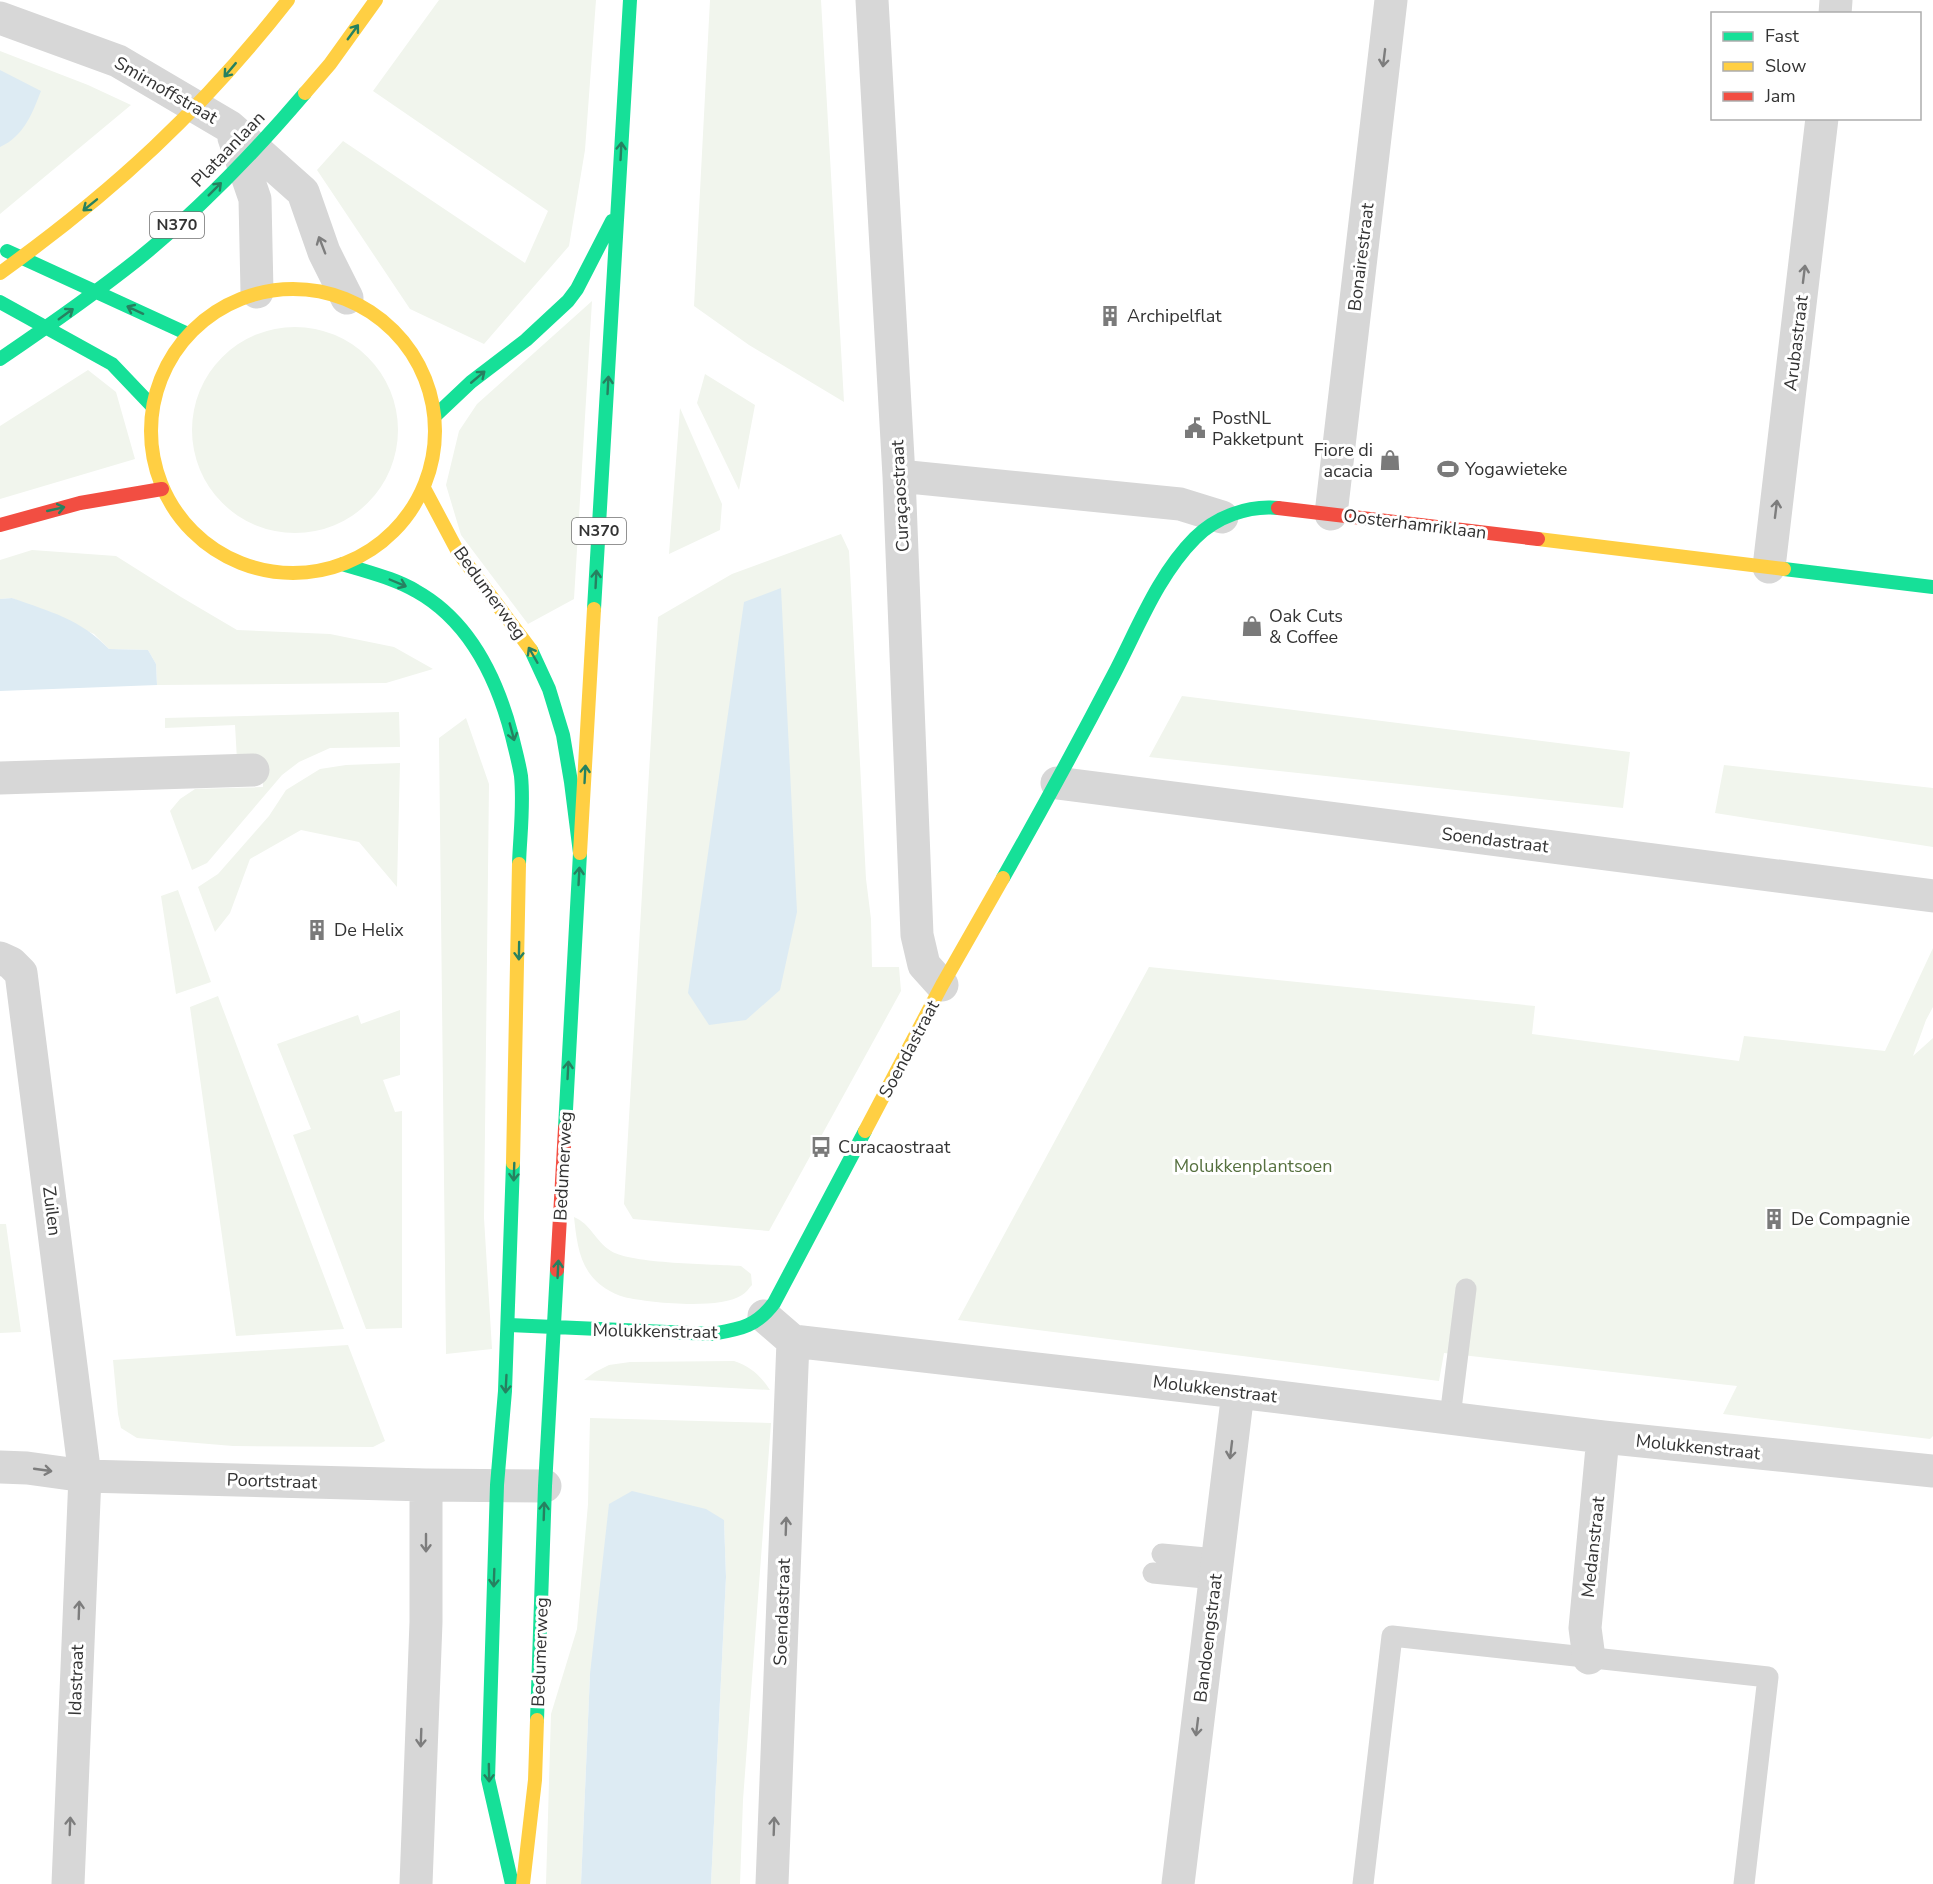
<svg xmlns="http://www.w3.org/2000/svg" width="1933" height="1884" font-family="'Nunito Sans',sans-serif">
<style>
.green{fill:#f1f5ed}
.water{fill:#ddebf3}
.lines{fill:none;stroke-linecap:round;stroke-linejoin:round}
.lane{stroke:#d7d7d7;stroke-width:21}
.street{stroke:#d7d7d7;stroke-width:33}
.fast{stroke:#16e098;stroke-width:14}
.slow{stroke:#ffcf43;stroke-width:14}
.jam{stroke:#f24e42;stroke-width:14}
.oneway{stroke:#268160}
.oneway2{stroke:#7d7d7d}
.labels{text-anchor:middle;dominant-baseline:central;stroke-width:6;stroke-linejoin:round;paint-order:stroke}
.shield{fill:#fff;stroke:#707070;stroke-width:1.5}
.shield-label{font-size:16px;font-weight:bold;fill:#333}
.street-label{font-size:18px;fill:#333;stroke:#fff}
.poi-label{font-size:18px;fill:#333;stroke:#fff;text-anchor:start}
.park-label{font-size:18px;fill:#56703f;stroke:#fff}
</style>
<rect width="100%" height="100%" fill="#fff"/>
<path class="green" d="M439,0H596L585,150L569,246L484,344L410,309L317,170L343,141L525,263L548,211L373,91Z
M710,0H821L844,402L749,345L694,306Z
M0,51L88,85L131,105L0,214Z
M592,301L574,599L528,624L461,535L446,485L459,431L477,404Z
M192 430a103 103 0 1 1 206 0a103 103 0 1 1-206 0Z
M88,370L116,392L135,459L0,499V426Z
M705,374L755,405L739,490L697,403Z
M680,408L722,504L720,530L669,554Z
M841,534L849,551L866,879L871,919L872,967H899L901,991L769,1231L633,1219L624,1204L658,617L732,574Z
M32,550L116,556L181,597L237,630L330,634L394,647L433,669L386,683L157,685L156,664L148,650L109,649L94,634L12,598L0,599V560Z
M1182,696L1630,752L1623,808L1149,757Z
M399,712L400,747L330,748L299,762L282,775L207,863L192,870L170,811L180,799L195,789L263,787V759L237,760L235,725L165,728V718Z
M466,718L489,784L484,1218L492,1349L446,1354L439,738Z
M400,763L397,887L359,842L301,830L250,859L230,913L215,932L198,887L218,874L269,816L286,790L320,769L346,765Z
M1724,765L1933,788V847L1715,813Z
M178,890L211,982L176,994L161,896Z
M1933,948V1007L1926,1020L1913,1056L1933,1038V1436L1930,1439L1723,1414L1737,1386L1444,1353L1439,1381L958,1320L1149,967L1535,1006L1532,1034L1739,1061L1744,1036L1885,1051Z
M218,996L344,1329L236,1336L190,1007Z
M400,1010V1075L383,1080L395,1112L402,1111V1328L366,1329L293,1135L311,1129L277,1044L358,1015L361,1024Z
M574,1217C591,1224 595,1241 611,1251C631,1264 713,1264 741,1266L751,1274L752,1285C749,1288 746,1293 742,1295C720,1310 650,1303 624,1297C612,1294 597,1284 590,1274C578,1258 576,1235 574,1217Z
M0,1224H6L21,1332L0,1333Z
M348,1345L385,1441L373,1447L233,1446L137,1438L121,1428L118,1414L113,1360Z
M734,1361C751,1367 760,1375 770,1390L584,1380L595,1372L609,1365L630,1362Z
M590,1418L771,1423L743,1800L740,1884H711L726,1577L724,1520L590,1674L581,1884H546L551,1714L577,1629L588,1504Z"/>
<path class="water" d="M0,70L41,91C32,114 24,136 0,147Z
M781,588L797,912L780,990L746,1020L709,1025L688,993L744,602Z
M12,598C51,612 80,619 109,649L148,650L156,664L157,685L0,691V599Z
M632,1491L706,1509L724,1520L726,1577L711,1884H581L590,1674L609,1504Z"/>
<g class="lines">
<path class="lane" d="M1450,1417L1466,1289
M1162,1554L1217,1559
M1153,1573L1215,1579
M1363,1884L1392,1636L1768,1677L1744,1884"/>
<path class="street" d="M872,0L899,476L917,935L924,965L942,985
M1835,14L1836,0
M0,18L118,61L230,127L303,192L324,252L347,298
M234,138L255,199L257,292
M899,476L1180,504L1222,517
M1331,514L1391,0
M1769,567L1822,118
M0,778L253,770
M1057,783L1933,896
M0,958L11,963L21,973L85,1476L68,1884
M764,1316L793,1341L1238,1392L1603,1437L1933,1471
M0,1467L27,1468L85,1476L426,1485L545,1486
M1589,1658L1585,1628L1603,1437
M416,1884L426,1622V1485
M772,1884L793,1341
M1178,1884L1238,1392"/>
<path class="fast" d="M7,251L188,334
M0,302L112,364L152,406
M0,359C47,327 93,295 137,260C198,211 254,153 305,93
M435,416L471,382L526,340L568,301L577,289L612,221
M343,564C367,572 394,578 416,591C470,621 497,678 512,736C515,749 519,763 521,776C524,805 520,835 519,864
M1784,569L1933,587
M594,609L630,0
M531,650L549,689L563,735L571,782L580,853L565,1128
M1003,878C1041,811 1078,743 1114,674C1138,628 1158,575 1195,538C1216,517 1248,505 1278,508
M509,1325L712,1334C740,1329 756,1327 774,1303L865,1131
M537,1720L545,1486L557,1270
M512,1884L488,1779L497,1485L505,1391L513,1163"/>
<path class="slow" d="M305,93L330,64L376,0
M0,273C113,192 202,110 288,0
M151 431a142 142 0 1 1 284 0a142 142 0 1 1-284 0Z
M424,488L458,552L531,650
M1538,539L1784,569
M580,853L594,609
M865,1131L942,985L1003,878
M513,1163L519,864
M523,1884L535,1780L537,1720"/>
<path class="jam" d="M1278,508L1538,539
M0,525L80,503L162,489
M557,1270L565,1128"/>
</g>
<defs><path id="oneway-shaft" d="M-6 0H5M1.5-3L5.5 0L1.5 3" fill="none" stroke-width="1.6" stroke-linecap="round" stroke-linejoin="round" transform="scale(1.5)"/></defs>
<g class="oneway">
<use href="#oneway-shaft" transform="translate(353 32) rotate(-54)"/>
<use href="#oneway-shaft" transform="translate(230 70) rotate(130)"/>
<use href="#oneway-shaft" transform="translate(621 151) rotate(-87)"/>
<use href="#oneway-shaft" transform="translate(215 189) rotate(-45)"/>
<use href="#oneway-shaft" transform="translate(90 205) rotate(141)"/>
<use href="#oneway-shaft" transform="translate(135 310) rotate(-155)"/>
<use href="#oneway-shaft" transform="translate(66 314) rotate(-36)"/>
<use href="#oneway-shaft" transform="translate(478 377) rotate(-40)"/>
<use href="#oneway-shaft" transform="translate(608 385) rotate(-87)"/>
<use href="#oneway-shaft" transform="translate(56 509) rotate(-13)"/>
<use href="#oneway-shaft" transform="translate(596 579) rotate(-87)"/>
<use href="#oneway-shaft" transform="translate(398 583) rotate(23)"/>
<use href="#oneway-shaft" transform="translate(533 655) rotate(-120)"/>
<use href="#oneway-shaft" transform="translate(512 732) rotate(75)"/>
<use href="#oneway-shaft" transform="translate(585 774) rotate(-87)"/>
<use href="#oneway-shaft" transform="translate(579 876) rotate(-87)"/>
<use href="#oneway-shaft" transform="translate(519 951) rotate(91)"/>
<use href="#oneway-shaft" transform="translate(568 1070) rotate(-87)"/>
<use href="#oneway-shaft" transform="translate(514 1172) rotate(92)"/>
<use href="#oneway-shaft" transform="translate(558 1269) rotate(-87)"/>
<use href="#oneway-shaft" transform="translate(506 1384) rotate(93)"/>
<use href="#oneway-shaft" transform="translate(544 1511) rotate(-88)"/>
<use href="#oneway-shaft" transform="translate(494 1578) rotate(92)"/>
<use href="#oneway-shaft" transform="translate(489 1773) rotate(89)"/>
</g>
<g class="oneway2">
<use href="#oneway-shaft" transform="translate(1384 58) rotate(97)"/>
<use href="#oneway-shaft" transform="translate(322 245) rotate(-111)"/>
<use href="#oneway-shaft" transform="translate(1804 274) rotate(-83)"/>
<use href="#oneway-shaft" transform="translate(1776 509) rotate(-83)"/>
<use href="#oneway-shaft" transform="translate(1231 1450) rotate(97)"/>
<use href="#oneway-shaft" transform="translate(43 1470) rotate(8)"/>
<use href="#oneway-shaft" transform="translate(786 1526) rotate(-88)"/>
<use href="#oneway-shaft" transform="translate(426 1543) rotate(90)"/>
<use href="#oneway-shaft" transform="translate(79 1610) rotate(-88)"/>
<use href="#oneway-shaft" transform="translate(1197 1727) rotate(97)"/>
<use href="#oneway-shaft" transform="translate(421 1738) rotate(92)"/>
<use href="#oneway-shaft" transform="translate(70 1826) rotate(-88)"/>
<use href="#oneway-shaft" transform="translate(774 1826) rotate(-88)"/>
</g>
<defs>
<symbol id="building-bare" viewBox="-9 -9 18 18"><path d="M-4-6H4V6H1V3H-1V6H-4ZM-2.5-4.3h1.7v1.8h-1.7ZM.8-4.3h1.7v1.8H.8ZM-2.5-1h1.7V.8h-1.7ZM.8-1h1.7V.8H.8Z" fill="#7a7a7a" stroke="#fff" stroke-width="2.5" paint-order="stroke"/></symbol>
<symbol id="civic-bare" viewBox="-9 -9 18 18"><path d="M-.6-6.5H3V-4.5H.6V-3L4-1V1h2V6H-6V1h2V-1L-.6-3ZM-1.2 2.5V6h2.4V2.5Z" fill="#7a7a7a" stroke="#fff" stroke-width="2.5" paint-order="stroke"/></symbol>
<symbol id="shop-bare" viewBox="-9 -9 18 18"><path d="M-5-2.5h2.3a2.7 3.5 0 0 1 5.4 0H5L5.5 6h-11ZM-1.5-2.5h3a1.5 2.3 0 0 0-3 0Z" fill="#7a7a7a" stroke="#fff" stroke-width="2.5" paint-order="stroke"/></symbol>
<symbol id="stadium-bare" viewBox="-9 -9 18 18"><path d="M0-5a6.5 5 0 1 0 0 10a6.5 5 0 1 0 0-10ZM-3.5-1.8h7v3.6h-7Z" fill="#7a7a7a" stroke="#fff" stroke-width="2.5" paint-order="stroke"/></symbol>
<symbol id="bus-bare" viewBox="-9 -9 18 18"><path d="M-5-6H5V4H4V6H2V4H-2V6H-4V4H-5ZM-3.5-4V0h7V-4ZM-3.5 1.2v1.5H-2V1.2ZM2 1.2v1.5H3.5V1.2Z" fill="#7a7a7a" stroke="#fff" stroke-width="2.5" paint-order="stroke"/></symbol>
</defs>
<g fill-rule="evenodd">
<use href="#building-bare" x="1095" y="301" width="30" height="30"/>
<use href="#civic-bare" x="1180" y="413" width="30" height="30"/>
<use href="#shop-bare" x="1375" y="445" width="30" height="30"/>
<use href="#stadium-bare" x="1433" y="454" width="30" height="30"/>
<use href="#shop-bare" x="1237" y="611" width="30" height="30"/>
<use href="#building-bare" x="302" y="915" width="30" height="30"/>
<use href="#bus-bare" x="806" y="1132" width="30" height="30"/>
<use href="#building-bare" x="1759" y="1204" width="30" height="30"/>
</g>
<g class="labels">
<g class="shield">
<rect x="150" y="212" width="54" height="26" rx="4.5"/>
<rect x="572" y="518" width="54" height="26" rx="4.5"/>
</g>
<g class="shield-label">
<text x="177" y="225">N370</text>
<text x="599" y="531">N370</text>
</g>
<g class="street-label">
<text transform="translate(166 90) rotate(30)">Smirnoffstraat</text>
<text transform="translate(228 149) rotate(-46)">Plataanlaan</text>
<text transform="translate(1361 257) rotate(-83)">Bonairestraat</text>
<text transform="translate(1796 343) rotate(-83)">Arubastraat</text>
<text transform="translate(900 496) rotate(-93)">Curaçaostraat</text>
<text transform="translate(1415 524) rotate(7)">Oosterhamriklaan</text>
<text transform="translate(490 593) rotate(54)">Bedumerweg</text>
<text transform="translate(1495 840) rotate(7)">Soendastraat</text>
<text transform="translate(909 1049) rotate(-62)">Soendastraat</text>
<text transform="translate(563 1166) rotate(-87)">Bedumerweg</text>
<text transform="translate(52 1211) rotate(83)">Zuilen</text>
<text transform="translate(655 1331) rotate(1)">Molukkenstraat</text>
<text transform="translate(1215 1389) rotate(7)">Molukkenstraat</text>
<text transform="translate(1698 1447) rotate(6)">Molukkenstraat</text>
<text transform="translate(272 1481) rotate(2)">Poortstraat</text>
<text transform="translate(1593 1547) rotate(-84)">Medanstraat</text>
<text transform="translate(782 1612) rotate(-88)">Soendastraat</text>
<text transform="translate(1208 1638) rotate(-83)">Bandoengstraat</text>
<text transform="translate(540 1652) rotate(-88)">Bedumerweg</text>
<text transform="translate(76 1680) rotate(-88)">Idastraat</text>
</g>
<g class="poi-label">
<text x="1127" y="316">Archipelflat</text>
<text x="1212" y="418">PostNL<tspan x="1212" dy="21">Pakketpunt</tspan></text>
<text x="1373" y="450" text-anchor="end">Fiore di<tspan x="1373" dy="21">acacia</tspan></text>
<text x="1465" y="469">Yogawieteke</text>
<text x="1269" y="616">Oak Cuts<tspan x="1269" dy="21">&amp; Coffee</tspan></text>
<text x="334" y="930">De Helix</text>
<text x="838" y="1147">Curacaostraat</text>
<text x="1791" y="1219">De Compagnie</text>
</g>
<g class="park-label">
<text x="1253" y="1166">Molukkenplantsoen</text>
</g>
</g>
<rect x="1711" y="12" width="210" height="108" fill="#ffffff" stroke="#adadad" stroke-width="1.5"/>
<rect x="1723" y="32" width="30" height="9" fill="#16e098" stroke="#adadad" stroke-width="1.5"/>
<text x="1765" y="42" font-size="18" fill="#333333">Fast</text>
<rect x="1723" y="62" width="30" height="9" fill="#ffcf43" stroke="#adadad" stroke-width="1.5"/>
<text x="1765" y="72" font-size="18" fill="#333333">Slow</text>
<rect x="1723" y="92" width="30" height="9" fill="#f24e42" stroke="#adadad" stroke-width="1.5"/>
<text x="1765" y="102" font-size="18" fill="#333333">Jam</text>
</svg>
